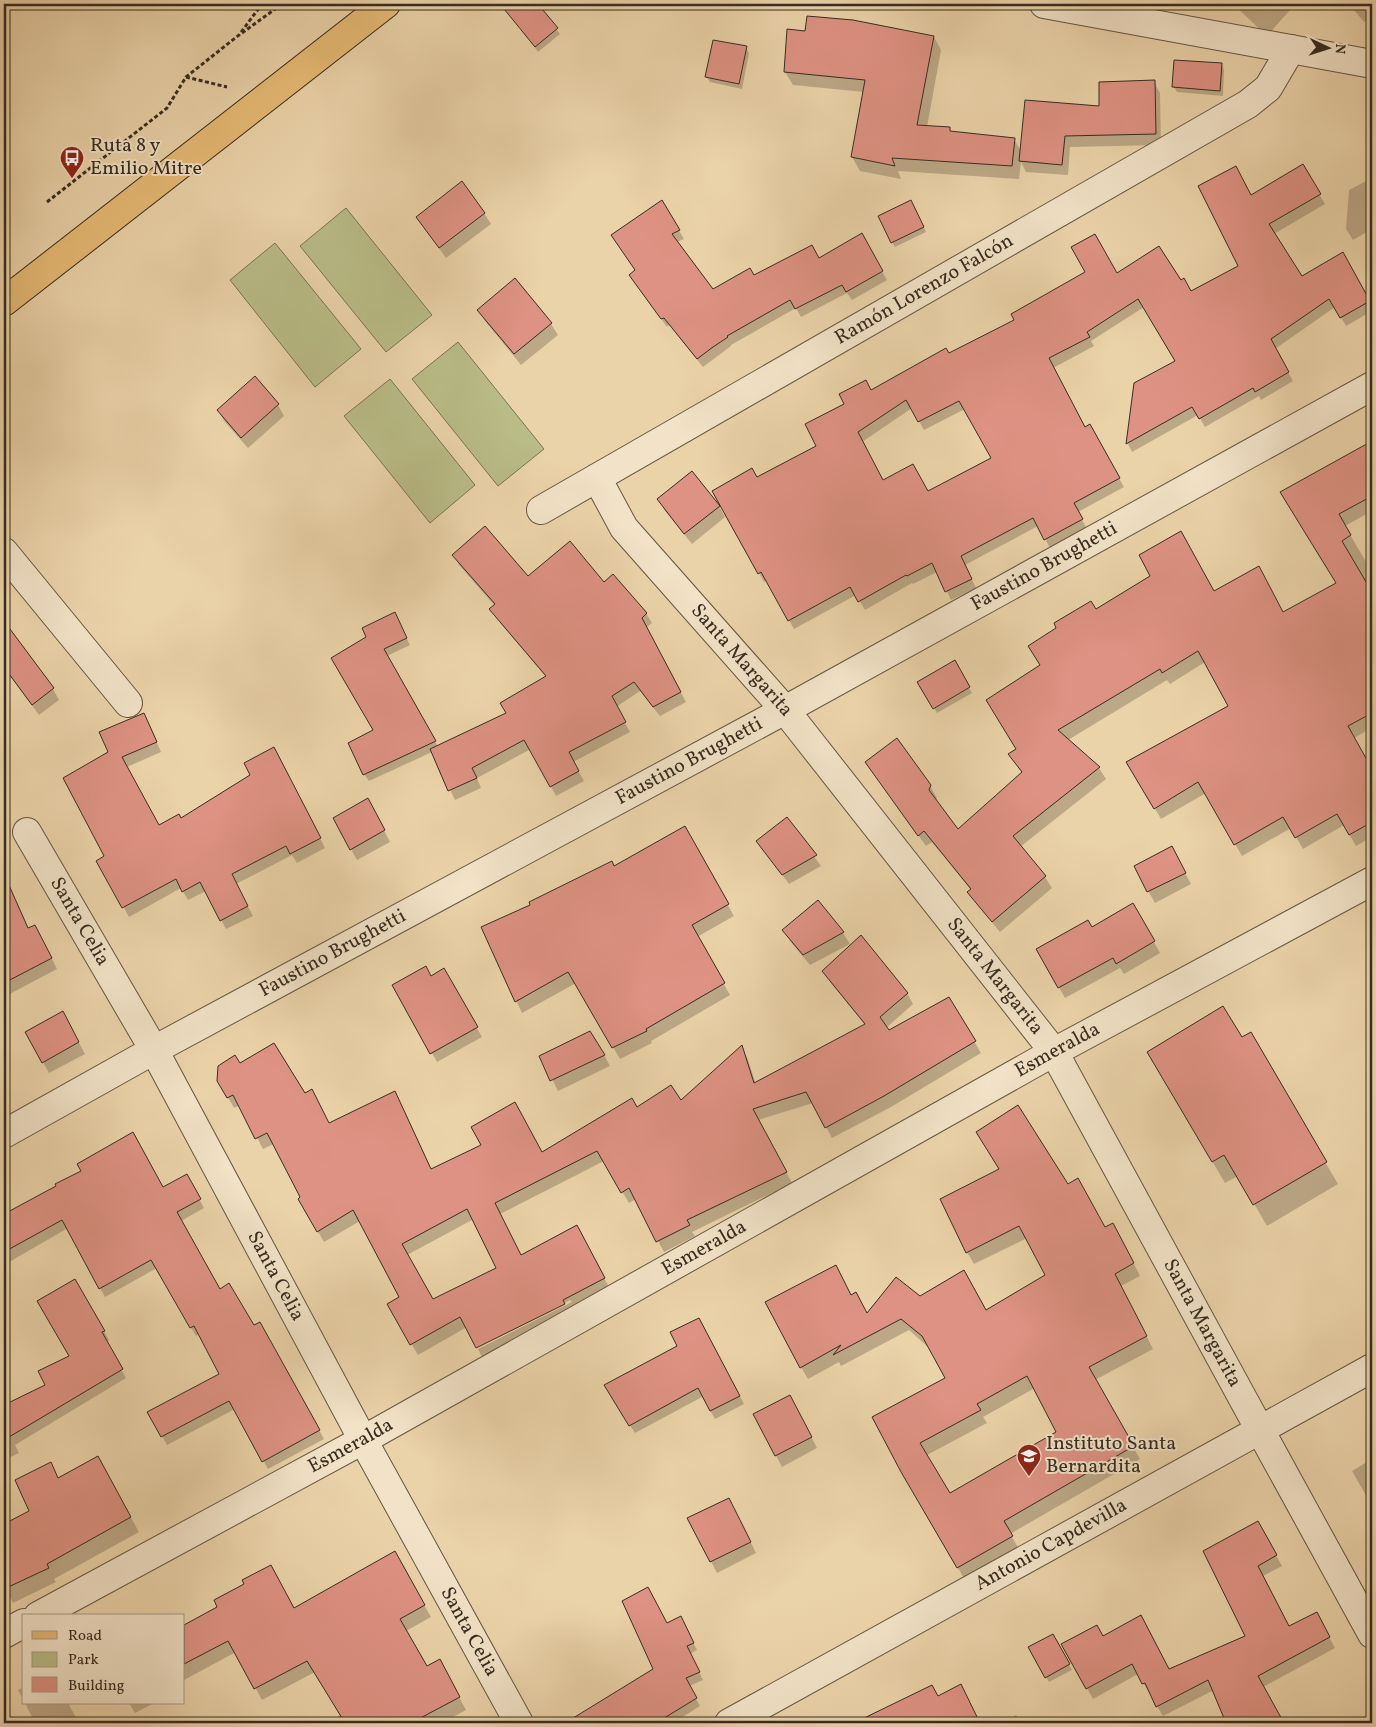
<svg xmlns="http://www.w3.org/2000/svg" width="1376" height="1727" font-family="Vollkorn,serif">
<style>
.green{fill:#b9bc87;stroke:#787454}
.shadow{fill:#0003;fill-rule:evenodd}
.building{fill:#de9283;stroke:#372d20;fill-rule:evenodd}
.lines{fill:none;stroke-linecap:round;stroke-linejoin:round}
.minor-casing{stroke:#645642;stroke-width:30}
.major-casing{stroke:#372d20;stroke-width:30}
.path{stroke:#372d20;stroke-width:3;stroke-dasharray:4 2.5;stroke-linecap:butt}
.minor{stroke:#f2e2c7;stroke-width:28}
.major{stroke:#e6ba74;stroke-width:28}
.labels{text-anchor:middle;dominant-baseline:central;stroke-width:4;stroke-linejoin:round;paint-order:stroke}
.poi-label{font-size:20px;fill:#372d20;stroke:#f2e2c7;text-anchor:start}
.street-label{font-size:20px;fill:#372d20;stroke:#f2e2c7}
</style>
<rect width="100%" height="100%" fill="#ebd3a9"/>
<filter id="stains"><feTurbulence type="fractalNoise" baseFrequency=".004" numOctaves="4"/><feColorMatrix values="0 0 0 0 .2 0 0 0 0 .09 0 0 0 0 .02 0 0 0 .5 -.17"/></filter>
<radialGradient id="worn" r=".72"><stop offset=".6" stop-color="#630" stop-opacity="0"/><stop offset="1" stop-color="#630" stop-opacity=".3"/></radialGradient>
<path class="green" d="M346,208L432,315L386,352L300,246Z
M275,243L361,349L315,387L230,280Z
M458,342L544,449L498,486L412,379Z
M390,379L475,485L430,523L344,416Z"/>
<path class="shadow" d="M523,4H537L560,34L538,52L510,14Z
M1233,4H1287L1290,10L1267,36Z
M1349,4H1372V15L1364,22Z
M934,37L941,50L927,127L950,129L952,133L1014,139L1021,151L1100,108L1154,82L1160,93L1161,145L1070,147L1068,175L1026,172L1021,162L1019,179L898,171L901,179L860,171L852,157L864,92L793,85L785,72Z
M746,48L749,53L742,89L710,82L707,77Z
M1175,61L1222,64L1224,70L1223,96L1177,92L1174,87Z
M1302,166L1325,204L1274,234L1301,277L1343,254L1372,307V311L1346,326L1335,307L1275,349L1293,381L1261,400L1259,396L1205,427L1198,415L1132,452L1128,444L1135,384L1176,361L1144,307L1091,341L1094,346L1053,368L1085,428L1090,426L1124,487L1078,512L1087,529L1050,548L1038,526L965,565L976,588L951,600L937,572L913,584L912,583L865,610L856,595L794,629L767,580L764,582L714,491L757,479L818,446L871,391L1117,275L1180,282L1191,292L1240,267L1251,196ZM912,408L924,430L965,409L993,458L927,493L883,481L862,442Z
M1372,178V229L1353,240L1346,229L1349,190Z
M662,202L684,239L677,242L713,290L754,277L818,260L861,235L887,280L852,300L847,293L801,317L796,308L731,345V346L703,367L669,325L667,327L630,275L636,271Z
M914,206L926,232L895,247L892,242Z
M484,213L491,224L446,258L417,217Z
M515,280L551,324L558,335L521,365L485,321L479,310Z
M255,378L278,405L284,416L248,448L224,421L218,410Z
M1372,443V511L1345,526L1369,567L1372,565V728L1354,738L1372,771V837L1356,846L1344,825L1303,849L1291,828L1242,856L1206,793L1161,819L1128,762L1229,706L1205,662L1170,684L1167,680L1068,740L1099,768L1106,779L1020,847L1045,877L1052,888L1000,932L976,903L969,892L971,890L932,842L926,846L866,762L930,786L937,798L936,801L958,831L1022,773L1009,754L1017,749L1042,666L1095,610L1213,592L1283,613L1337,584L1282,493Z
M659,500L719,506L725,517L692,544L665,511Z
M454,555L528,578L604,584L646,613L652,623L646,628L686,702L660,716L640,691L616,707L630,732L573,762L584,781L556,796L531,749L477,778L481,788L455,800L432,752L369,781L364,774L375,731L333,659L398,621L410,645L387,656L438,747L508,714L546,677L497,619L491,609L495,606L459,565Z
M4,623L53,689L59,700L39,715L4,668Z
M954,662L972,693L937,713L919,683Z
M149,724L161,752L127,767L159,827L181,820L279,758L325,848L297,863L292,855L236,884L253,916L226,929L206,891L188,900L181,888L129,917L98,861L106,857L109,753Z
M374,811L390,842L357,860L351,849Z
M787,819L821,866L789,884L758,841Z
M684,828L734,916L697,937L730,995L651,1041L652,1043L620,1059L576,983L522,1013L482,928L614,867Z
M1177,858L1191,884L1155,903L1135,867Z
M4,874L29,929L41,937L57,969L4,997Z
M817,902L843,933L850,944L810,965L790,941L784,930Z
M1133,905L1160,953L1124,974L1120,968L1065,998L1038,949L1092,929Z
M443,970L482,1037L437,1062L394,985L431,977Z
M824,971L907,993L913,1004L886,1028L889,1031L949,998L981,1053L891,1107L832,1138L813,1103L758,1120L792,1183L692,1232L695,1236L664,1252L636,1199L629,1203L604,1161L500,1214L521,1256L583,1238L610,1289L483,1359L478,1349L572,1302L570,1300L476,1347L467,1327L418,1355L388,1304L400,1297L360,1221L324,1242L299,1199L302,1198L274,1144L263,1149L240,1105L234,1108L218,1080L240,1064L304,1094L329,1124L400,1103L432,1170L542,1154L637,1108L681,1102L741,1047L747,1057L756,1084L865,1025L830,982ZM474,1219L498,1268L433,1300L407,1255Z
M69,1024L85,1054L49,1073L43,1062Z
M1250,1034L1338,1184L1267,1226L1238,1176L1225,1183L1148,1052L1241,1039Z
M604,1055L610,1066L558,1091L541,1057Z
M187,1176L204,1208L181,1221L220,1290L253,1327L260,1323L324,1439L268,1469L235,1409L167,1445L149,1412L221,1375L199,1334L196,1336L157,1268L105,1297L68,1228L4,1265V1215L57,1186L163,1188Z
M1067,1186L1105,1228L1120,1236L1140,1276L1121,1286L1153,1349L1095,1380L1140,1459L1010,1534L1019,1549L965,1580L902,1472L947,1379L929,1348L909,1330L841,1366L839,1362L808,1379L801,1367L851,1296L867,1315L919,1297L986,1311L1047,1276L1027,1238L974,1264L967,1252ZM1035,1388L1058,1432L950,1495L927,1455L987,1423L983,1417Z
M75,1281L109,1340L106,1342L126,1378L15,1445L19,1453L4,1460V1406L47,1386L70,1356Z
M703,1328L744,1404L715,1419L702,1397L635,1433L610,1394Z
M796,1407L817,1448L782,1467L755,1415Z
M1372,1459V1506L1352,1471Z
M50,1464L59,1479L106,1472L139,1532L54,1579L56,1582L13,1603L4,1586V1525L31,1512Z
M735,1510L756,1553L717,1573L689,1519Z
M1258,1523L1282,1566L1263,1576L1289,1627L1322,1624L1335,1648L1263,1687L1214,1690L1163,1716L1138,1674L1093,1699L1063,1645L1103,1637L1169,1670L1247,1636Z
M394,1553L431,1617L406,1631L427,1668L446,1673L466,1710L451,1718L454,1723H325L341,1715L315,1672L262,1700L236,1652L184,1680V1627L219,1608L294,1610Z
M667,1624L684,1625L697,1650L690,1654L703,1680L689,1686L700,1706L673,1723H605L595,1707L655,1670Z
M1053,1635L1072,1670L1049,1682L1030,1648Z
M24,1687V1701L18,1690Z
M965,1694L980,1723H900L891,1707Z
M25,1703H68L79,1723H35Z
M129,1703H154L135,1713Z
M1016,1715L1021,1723H1001Z"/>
<path class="building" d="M500,4H538L558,28L535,47Z
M807,16L853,20L934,36L917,125L950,127V131L1015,138L1012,166L892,158L895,166L851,157L865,80L784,72L787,29L805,31Z
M713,40L747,46L739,84L705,77Z
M1174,60L1222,63L1220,91L1172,87Z
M1155,80L1156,134L1065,136L1062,165L1019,161L1025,100L1099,106V82Z
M1303,164L1321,194L1269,224L1302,276L1343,252L1370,301L1340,318L1329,299L1271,339L1289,372L1255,392L1253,388L1199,419L1192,407L1126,444L1134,383L1175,361L1138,299L1087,332L1090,337L1049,358L1085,427L1090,424L1120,478L1074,503L1083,519L1044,540L1033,518L961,556L972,579L945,592L932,563L907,576L906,575L858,602L850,587L788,621L761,572L758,574L712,491L752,468L757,477L816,446L805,424L844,404L839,394L866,380L871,390L946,348L949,353L1014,320L1011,314L1085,272L1071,247L1095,234L1117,273L1159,246L1181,280L1184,278L1191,291L1238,266L1198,186L1236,166L1251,195ZM906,400L918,422L959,401L991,458L928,491L913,464L883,480L858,432Z
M462,181L485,213L439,248L416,217Z
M662,200L680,230L672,234L713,289L750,268L754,275L812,245L819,258L862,233L883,271L846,292L842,285L795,309L790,300L727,336L728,337L713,347L697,359L664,318L661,319L629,275L635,270L611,235Z
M911,200L924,227L891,243L878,216Z
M515,278L552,323L514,354L477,310Z
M255,376L279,404L241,438L217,410Z
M1372,441V496L1339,514L1351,535L1342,541L1372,592V713L1348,726L1372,769V822L1349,835L1337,814L1295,838L1283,817L1234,845L1198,782L1154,809L1126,762L1228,706L1198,651L1162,673L1160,669L1058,730L1100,767L1013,836L1046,876L992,922L967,892L971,889L924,831L918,836L865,762L897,738L931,785L929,790L958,829L1022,772L1008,754L1016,749L986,700L1040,665L1028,646L1056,628L1054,623L1091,601L1096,609L1150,576L1139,555L1181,531L1214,591L1259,566L1283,612L1336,583L1280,492Z
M692,471L720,506L684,534L657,499Z
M485,526L528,576L570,541L604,582L613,574L647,613L642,618L681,692L653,707L634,682L612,696L626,722L569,752L579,771L550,787L524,740L472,768L477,778L448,791L430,749L506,713L500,703L546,676L489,609L495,604L452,555Z
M395,612L407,638L384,649L436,741L363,775L348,743L373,730L331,658L366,637L362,628Z
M4,621L54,688L32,705L4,667Z
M955,660L970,687L933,709L917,682Z
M144,713L157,742L122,757L159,825L179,814L181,818L250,775L244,763L274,747L321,838L290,854L286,846L232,874L248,906L220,921L200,882L182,892L176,879L122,908L96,861L104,856L63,778L108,752L99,732Z
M368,798L385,830L350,850L333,818Z
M787,817L817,855L782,875L756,841Z
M685,826L729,904L692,925L725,983L646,1029L647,1031L612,1048L568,972L515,1002L481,927L530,905L529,902L612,861L614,866Z
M1172,846L1186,873L1147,892L1134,866Z
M4,874L28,928L35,925L52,958L4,983Z
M818,900L844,932L803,955L782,930Z
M1133,903L1155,941L1116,964L1113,958L1058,988L1036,949L1088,920L1092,927Z
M861,935L908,993L880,1017L889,1030L949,997L976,1041L884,1096L825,1128L806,1092L753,1109L787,1172L687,1220L690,1225L656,1242L629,1188L621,1193L597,1151L495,1203L521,1255L577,1225L605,1278L563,1300L565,1304L476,1348L460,1317L410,1345L387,1304L399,1297L353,1210L317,1232L298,1199L300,1197L267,1133L255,1139L233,1095L227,1098L217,1081L218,1066L235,1055L240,1063L274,1043L305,1093L312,1089L329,1123L395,1091L431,1169L481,1145L471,1127L515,1102L542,1152L632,1098L637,1107L671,1085L681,1100L742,1045L754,1083L865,1024L822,971ZM467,1209L496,1268L433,1299L402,1244Z
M426,966L431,976L444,968L478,1027L430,1054L392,985Z
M1223,1006L1242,1037L1251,1032L1327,1162L1253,1205L1224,1155L1212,1162L1147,1052Z
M63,1011L79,1042L42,1063L25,1032Z
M590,1031L605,1055L550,1081L539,1056Z
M1018,1105L1068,1184L1078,1178L1105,1227L1113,1223L1134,1263L1115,1274L1147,1336L1089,1367L1134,1446L1004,1521L1013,1536L957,1568L901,1472L872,1417L945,1378L922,1336L901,1319L833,1355L841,1345L800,1368L765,1302L836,1265L851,1295L856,1292L867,1313L896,1277L920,1296L964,1270L986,1310L1045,1275L1019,1226L966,1253L940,1199L999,1169L976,1132ZM1027,1376L1056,1432L950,1493L920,1443L981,1410L977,1404Z
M133,1132L163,1187L187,1174L201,1199L177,1212L220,1289L229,1283L254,1325L260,1322L320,1430L262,1462L229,1401L161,1437L147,1412L219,1374L194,1326L190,1328L151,1260L99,1289L62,1220L4,1252V1214L56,1186L55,1184L81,1171L77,1164Z
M75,1279L105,1331L102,1332L123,1369L4,1440V1405L45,1385L38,1371L69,1356L37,1301Z
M699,1318L740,1396L710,1411L698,1388L629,1426L604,1385L677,1346L670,1332Z
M790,1395L812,1437L775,1456L753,1414Z
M98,1456L131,1517L47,1564L49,1568L4,1589V1524L29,1511L15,1480L51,1462L58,1478Z
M729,1498L751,1542L710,1562L687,1518Z
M1258,1521L1277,1555L1258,1566L1289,1626L1317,1612L1330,1637L1258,1676L1284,1723H1226L1208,1680L1156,1707L1145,1683L1142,1684L1132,1664L1086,1689L1061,1644L1097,1625L1103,1636L1141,1615L1169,1669L1245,1636L1203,1551Z
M395,1551L425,1605L400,1619L427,1666L440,1659L460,1697L411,1723H345L307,1661L254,1689L228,1641L184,1664V1625L217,1607L214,1600L244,1584L242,1580L271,1565L294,1608Z
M648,1587L667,1623L681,1616L694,1643L687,1646L700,1672L686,1678L697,1698L656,1723H565L653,1669L622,1601Z
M1053,1634L1070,1664L1045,1678L1028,1647Z
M961,1684L980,1723H854L932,1685L938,1696Z"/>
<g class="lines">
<defs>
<g id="minor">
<path d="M1044,4L1372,64"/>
<path id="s1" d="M597,478L624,528L785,710L1054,1052L1260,1430L1372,1634"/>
<path id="s2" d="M541,510L1248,104L1268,88L1291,49"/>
<path d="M4,552L128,703"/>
<path id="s3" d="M27,832L154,1050L363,1440L519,1723"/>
<path id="s4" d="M4,1134L154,1050L785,710L1372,386"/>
<path id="s5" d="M38,1616L363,1440L1054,1052L1372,881"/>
<path d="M4,1634L24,1623"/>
<path id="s6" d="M729,1723L1372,1368"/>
</g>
<path id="major" d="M4,302L386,4"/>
</defs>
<use href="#minor" class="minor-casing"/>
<use href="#major" class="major-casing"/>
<path class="path" d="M242,33L282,4
M186,77L227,87
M47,202L167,108L186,77L239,35L262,4"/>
<use href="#minor" class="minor"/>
<use href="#major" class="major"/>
</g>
<defs>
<symbol id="bus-pin" viewBox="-11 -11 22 30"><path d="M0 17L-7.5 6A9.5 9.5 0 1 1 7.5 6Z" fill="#8f2418" stroke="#f2e2c7"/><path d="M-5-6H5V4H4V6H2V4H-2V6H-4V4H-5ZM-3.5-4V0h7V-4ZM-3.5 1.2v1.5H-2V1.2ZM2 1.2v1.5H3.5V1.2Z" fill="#fff"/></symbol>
<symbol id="school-pin" viewBox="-11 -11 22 30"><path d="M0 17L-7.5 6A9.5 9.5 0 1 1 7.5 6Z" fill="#8f2418" stroke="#f2e2c7"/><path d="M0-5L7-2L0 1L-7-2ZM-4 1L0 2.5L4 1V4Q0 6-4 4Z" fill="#fff"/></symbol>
</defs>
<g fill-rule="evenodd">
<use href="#bus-pin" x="58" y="144" width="28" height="38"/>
<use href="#school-pin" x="1015" y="1442" width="28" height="38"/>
</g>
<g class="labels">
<g class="poi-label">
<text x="90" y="146">Ruta 8 y<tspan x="90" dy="23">Emilio Mitre</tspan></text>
<text x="1046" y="1444">Instituto Santa<tspan x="1046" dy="23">Bernardita</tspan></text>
</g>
<g class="street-label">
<text stroke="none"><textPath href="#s2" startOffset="442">Ramón Lorenzo Falcón</textPath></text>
<text stroke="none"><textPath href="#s4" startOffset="1185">Faustino Brughetti</textPath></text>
<text stroke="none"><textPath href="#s1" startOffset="234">Santa Margarita</textPath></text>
<text stroke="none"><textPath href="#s4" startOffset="780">Faustino Brughetti</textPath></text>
<text stroke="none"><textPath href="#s3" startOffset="104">Santa Celia</textPath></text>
<text stroke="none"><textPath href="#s4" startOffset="375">Faustino Brughetti</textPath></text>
<text stroke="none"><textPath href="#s1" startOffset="639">Santa Margarita</textPath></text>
<text stroke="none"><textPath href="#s5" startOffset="1166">Esmeralda</textPath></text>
<text stroke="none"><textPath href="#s5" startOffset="761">Esmeralda</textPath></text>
<text stroke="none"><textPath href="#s3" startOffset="509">Santa Celia</textPath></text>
<text stroke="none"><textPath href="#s1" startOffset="1044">Santa Margarita</textPath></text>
<text stroke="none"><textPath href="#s5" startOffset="356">Esmeralda</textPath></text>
<text stroke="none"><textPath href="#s6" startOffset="368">Antonio Capdevilla</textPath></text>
<text stroke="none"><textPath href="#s3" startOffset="914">Santa Celia</textPath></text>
</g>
</g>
<rect width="1376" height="1727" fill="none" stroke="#ebd3a9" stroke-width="20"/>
<rect x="5" y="5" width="1366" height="1717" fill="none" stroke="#372d20" stroke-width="2.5"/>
<rect x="10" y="10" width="1356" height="1707" fill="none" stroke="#372d20"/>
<rect x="22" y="1614" width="162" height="90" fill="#f2e2c7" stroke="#a79a84"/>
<rect x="32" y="1631" width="25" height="8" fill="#e6ba74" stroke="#a79a84"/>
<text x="68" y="1640" font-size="15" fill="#372d20">Road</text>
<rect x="32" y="1652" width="25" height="15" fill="#b9bc87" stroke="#a79a84"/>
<text x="68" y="1664" font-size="15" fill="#372d20">Park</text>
<rect x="32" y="1677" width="25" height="15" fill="#de9283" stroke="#a79a84"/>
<text x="68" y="1690" font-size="15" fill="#372d20">Building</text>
<g transform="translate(1328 48) rotate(94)" stroke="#f2e2c7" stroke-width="4" paint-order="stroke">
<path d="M0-4L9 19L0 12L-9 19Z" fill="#372d20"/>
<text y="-8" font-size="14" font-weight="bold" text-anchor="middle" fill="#372d20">N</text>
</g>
<rect width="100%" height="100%" filter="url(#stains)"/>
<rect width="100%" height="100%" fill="url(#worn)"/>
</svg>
